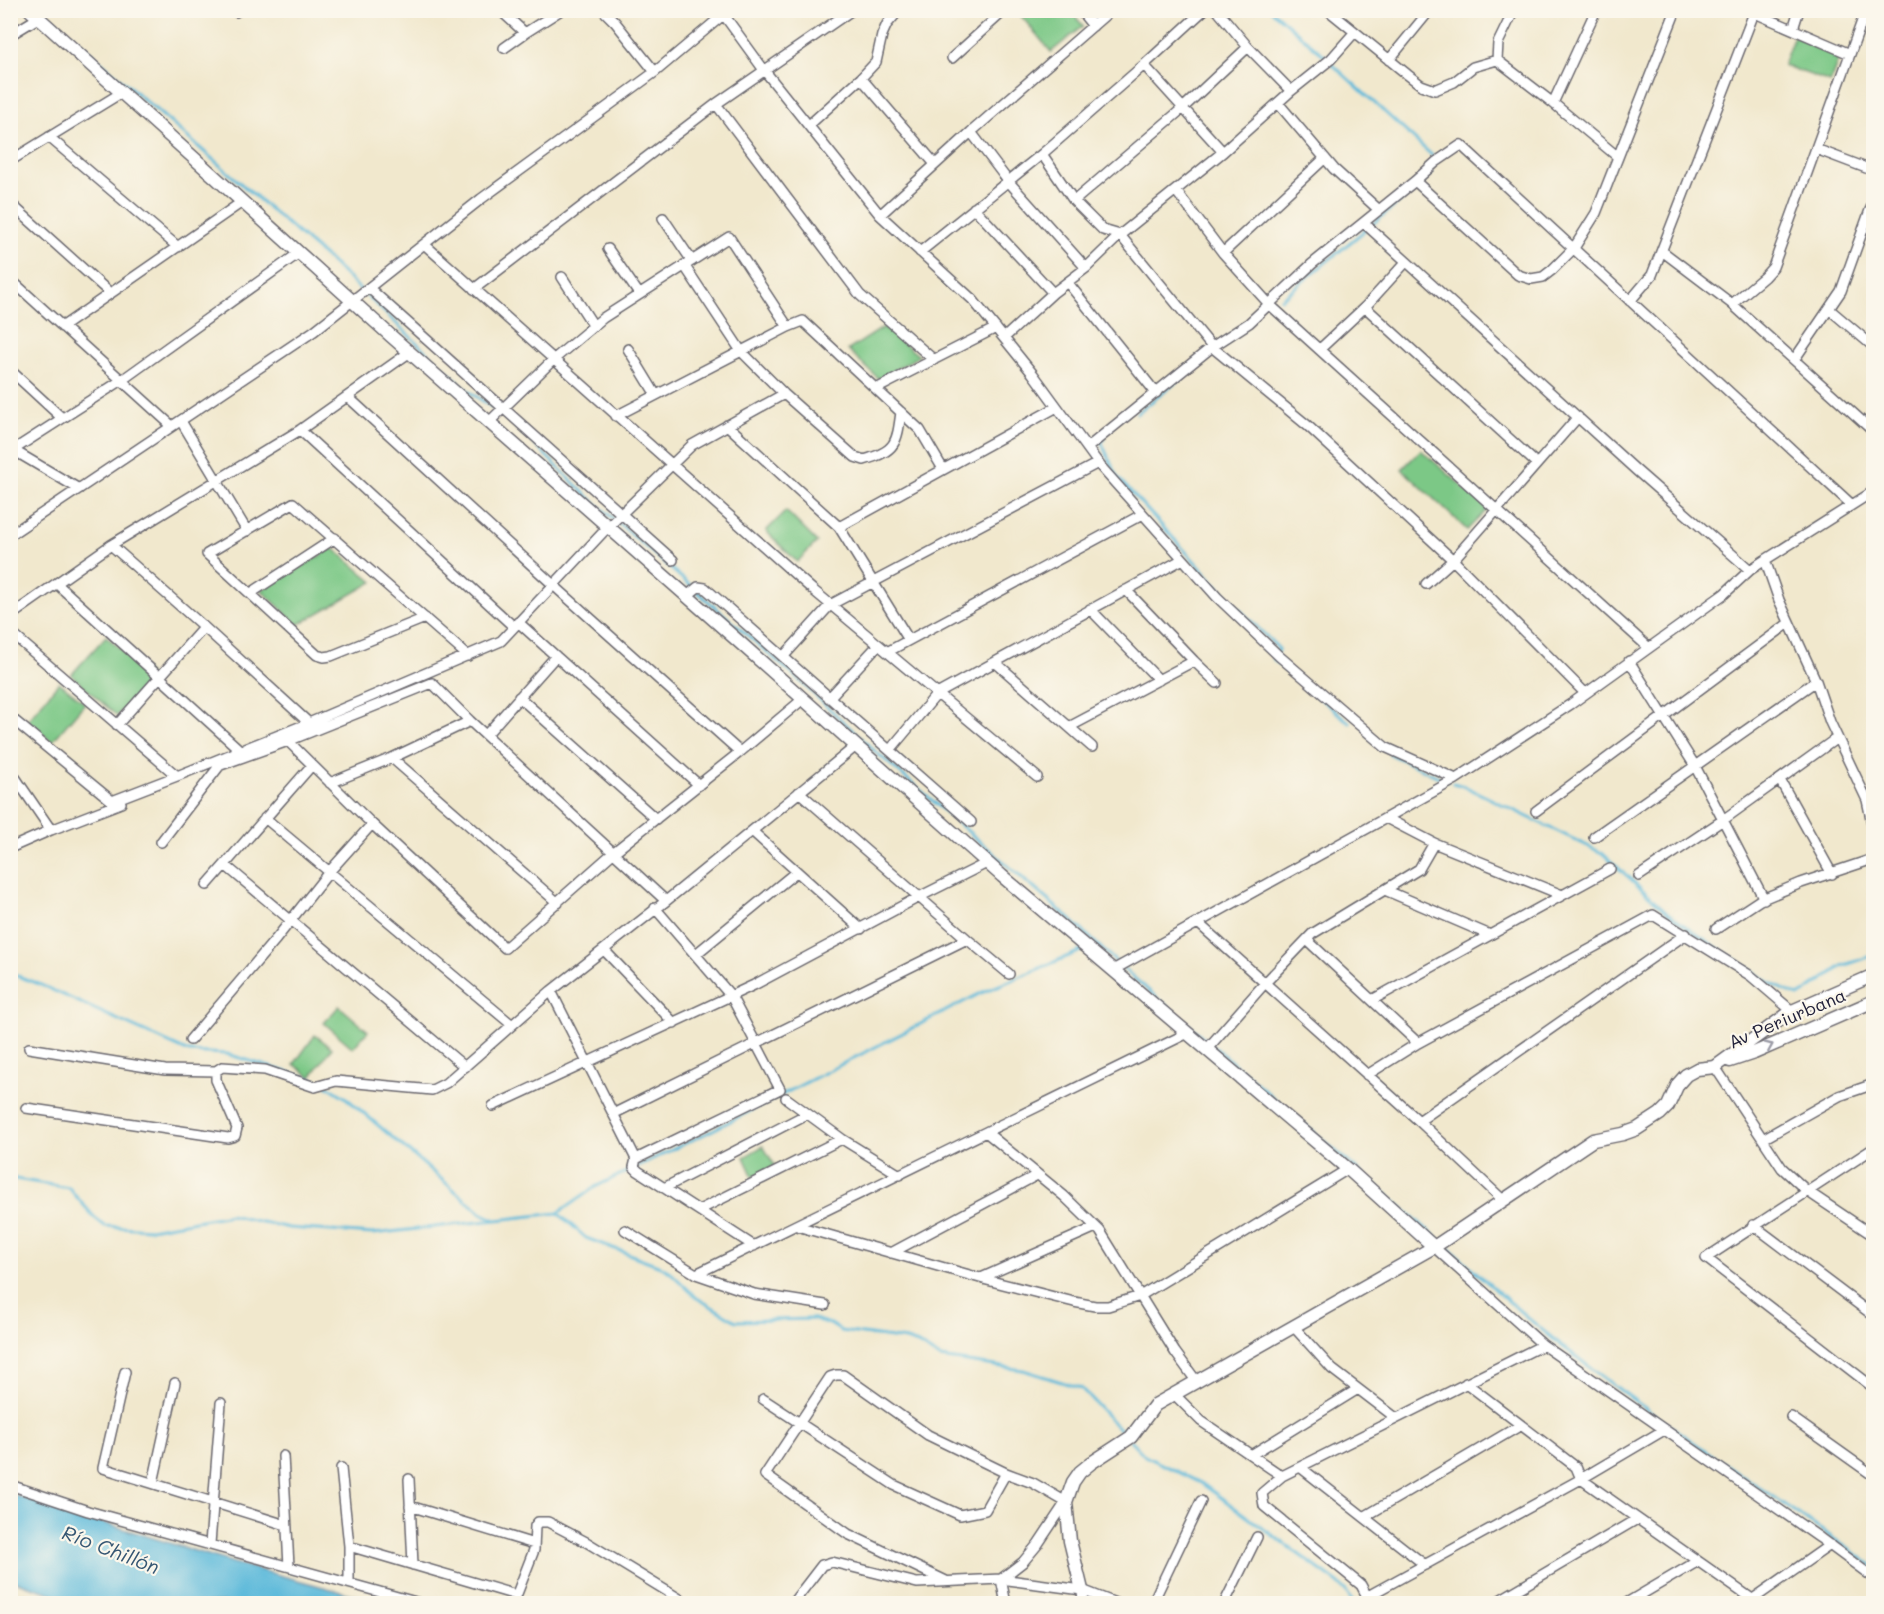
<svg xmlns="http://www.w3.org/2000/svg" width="1884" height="1614" font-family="Mali,sans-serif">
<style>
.green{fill:#7cc886;stroke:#4f7560;stroke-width:1.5}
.water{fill:#5cb9da;stroke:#3f6e8a;stroke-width:1.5}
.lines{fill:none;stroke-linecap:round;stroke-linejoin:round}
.stream{stroke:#5cb9da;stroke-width:3}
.minor-casing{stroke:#6a676e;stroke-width:12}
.tertiary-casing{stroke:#6a676e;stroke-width:15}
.minor{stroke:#fff;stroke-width:9}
.tertiary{stroke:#fff;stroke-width:12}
.oneway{stroke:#9c9ca7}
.labels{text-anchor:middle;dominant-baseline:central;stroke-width:4.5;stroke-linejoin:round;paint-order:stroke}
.street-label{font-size:18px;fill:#22223b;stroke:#fbf7ec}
.water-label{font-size:20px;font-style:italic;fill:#365773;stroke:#fbf7ec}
</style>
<rect width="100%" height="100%" fill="#fbf7ec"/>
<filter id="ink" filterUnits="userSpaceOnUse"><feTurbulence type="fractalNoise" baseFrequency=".0167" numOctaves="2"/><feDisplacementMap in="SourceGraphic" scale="12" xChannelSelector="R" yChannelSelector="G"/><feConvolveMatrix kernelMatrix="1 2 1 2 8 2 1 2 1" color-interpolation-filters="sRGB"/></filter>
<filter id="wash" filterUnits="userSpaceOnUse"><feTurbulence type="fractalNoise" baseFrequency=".008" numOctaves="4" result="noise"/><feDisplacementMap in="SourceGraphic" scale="24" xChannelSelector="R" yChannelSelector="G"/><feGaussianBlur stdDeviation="1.35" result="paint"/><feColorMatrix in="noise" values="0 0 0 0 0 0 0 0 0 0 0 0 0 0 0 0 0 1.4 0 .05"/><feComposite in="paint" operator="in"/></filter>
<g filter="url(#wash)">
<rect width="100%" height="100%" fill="#f1e8cd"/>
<path class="green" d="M1017,11H1071L1083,26L1051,52Z
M1794,36L1841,53L1830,82L1783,65Z
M884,327L919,356L879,379L848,350Z
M1421,450L1488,509L1467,530L1402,469Z
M786,511L817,542L797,562L766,531Z
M333,548L373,582L298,625L261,590Z
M106,636L152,677L117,716L71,675Z
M59,682L85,703L52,742L27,721Z
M339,1006L368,1031L353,1048L324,1023Z
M315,1035L332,1048L311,1077L294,1064Z
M763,1146L775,1166L753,1177L744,1157Z"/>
<path class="water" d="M11,1494L234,1563L383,1603H80L11,1580Z"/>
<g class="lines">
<path class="stream" d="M41,10L330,261L468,391L510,419
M1271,10L1327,58
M1331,63L1437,160
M1281,299L1419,186L1431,172
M1137,413L1229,341
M516,426L585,494L790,672L877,753L1071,920L1127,972L1438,1239
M1104,439L1101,441L1117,477L1234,604L1279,649L1273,659L1350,723
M1390,754L1447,781
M1453,783L1464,786L1602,853L1669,914L1692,931L1768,982L1798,996L1804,993L1842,966L1874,955
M10,973L41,985L189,1052L227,1054L320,1082
M326,1085L345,1097L481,1213L494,1219
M638,1166L707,1133L981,993L1083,950
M10,1178L69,1188L94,1217L105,1226L150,1229L230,1215L289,1228L373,1234L558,1213L595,1187L632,1169
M558,1213L586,1238L658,1265L670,1272L697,1298L736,1321L813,1319L830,1324L841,1331L906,1340L918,1344L940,1358L1023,1370L1081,1388L1125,1435
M1443,1243C1478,1273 1511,1305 1546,1333C1651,1418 1765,1489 1874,1567
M1130,1440L1145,1456L1201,1483L1338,1583L1346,1591L1354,1604"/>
</g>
</g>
<g filter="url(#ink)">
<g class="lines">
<defs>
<path id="minor" d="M500,10L525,33
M603,10L615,22L655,72
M1080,10L1093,26
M1217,10L1248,47L1291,91
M1328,10L1408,75L1421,85L1435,90L1454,82L1473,67L1497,60L1553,103L1618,157
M1748,10L1850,54
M236,12L237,10
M724,15L764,70L880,215L973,300L1033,374L1101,467L1217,597L1279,656L1385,747L1456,779
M1793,29L1799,10
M10,35L38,18
M504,48L525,33L561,10
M952,58L1005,10
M1389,60L1430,10
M1497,60L1498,43L1514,10
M1144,65L1223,152
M861,78L935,164
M1278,103L1334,169L1379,210
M1553,103L1596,10
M716,104L860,295L934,360
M809,125L861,78L876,62L882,35L887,24L899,10
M971,132L1008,181L1086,268
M49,137L178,247
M1816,149L1874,171
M1042,154L1074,201L1103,230L1120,235L1212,347L1308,426L1453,560L1585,693
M10,161L121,93
M1415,181L1518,275L1531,279L1543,277L1552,270L1574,248L1596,213L1676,10
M1176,191L1223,253L1269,304L1648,647
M1074,201L1183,108L1248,47
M10,203L110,293
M974,208L1053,293
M880,215L971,132L1111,10
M663,218L692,261
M1364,223L1637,471L1750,570
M424,244L813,590L1037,777
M608,249L639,294
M1662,251L1732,304L1874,432
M920,252L1042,154L1144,65L1204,10
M1223,253L1325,158
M684,265L741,351L784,394L855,457L864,460C896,451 897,443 901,412
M562,277L593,325
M10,279L172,426
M1068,283L1156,393
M369,288L673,560
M474,289L716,104L852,10
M1630,301L1652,275L1754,13
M1732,304L1764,277L1773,267L1866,10
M1365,307L1537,464
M1829,309L1874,347
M62,327L242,202
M1004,338L1053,293L1086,268L1120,235L1223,152L1291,91L1331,59L1354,33
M628,349L656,395
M1320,349L1365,307L1406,262
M1794,360L1841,291L1874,199
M10,370L62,418
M876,389L996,328
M348,397L560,591L740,752
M616,416L788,327L803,321L920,430L943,469
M181,421L247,531
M489,422L553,360L603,318L729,237L788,327
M727,425L839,527L909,640
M300,430L514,627
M1087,448L1212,347L1249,323L1312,264L1415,181L1436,162L1461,145L1852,505
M13,450L79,489
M10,452L122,380L299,253
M839,527L1057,407
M10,535L314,331L481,199L655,72L729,10
M111,545L204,627L309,723
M1765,560L1779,600L1816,681L1830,722L1867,800L1873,828L1874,860
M57,584L241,751
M1426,584L1453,560L1578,417
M1126,590L1194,661L1217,683
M251,593L335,538
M687,596L698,587L705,588L971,822
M1090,609L1159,680
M10,616L111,545L300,430L410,352
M425,618L331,656L324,657L317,655L207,554L293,503L468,656
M518,622L699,785
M10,632L177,776
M887,652L1143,514
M783,657L830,605L1098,463
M1629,661L1695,766L1764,899
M995,662L1092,747
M519,697L656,819
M829,698L878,645
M10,717L112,801L177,776L309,723L501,641L608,527L692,445L784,394
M117,725L204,627
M1069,727L1194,661
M486,735L556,656
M288,741L372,824L505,948L614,852L740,752L803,699
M890,750L937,694L1183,559
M392,758L558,903
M218,766L288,741L432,683L470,721L666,901
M10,770L51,830
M1780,780L1832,874
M330,783L392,758L470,721
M799,792L967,939L1009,974
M1536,811L1789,623
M265,818L511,1024
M1386,818L1434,843L1562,895
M752,831L861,929
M1594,837L1816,681
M161,842L220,765
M10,848L51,830L121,803
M225,865L465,1067
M1639,876L1723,820L1837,738
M207,885L312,765
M1385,890L1490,935
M1198,923L1419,1121L1503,1200
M1716,929L1760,900L1801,883L1873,859
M1307,940L1418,1043
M604,950L674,1023
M696,954L796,872
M1113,970L1456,779L1571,704L1724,594L1750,570L1765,560L1874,491
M551,991L636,1159L634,1167L638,1171L754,1246
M1372,1000L1610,869
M190,1040L276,939L329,872L372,824
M29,1048L165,1070L216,1071
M1207,1049L1265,983L1312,934L1419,869L1434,843
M1715,1067L1782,1168L1807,1191L1874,1236
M1367,1075L1418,1043L1653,915L1751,976L1792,1011
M786,1098L842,1139L900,1175
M493,1106L754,985L919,897L987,863
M26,1108L228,1138L235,1136L237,1128L216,1080V1071L222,1067L265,1070L315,1087L336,1081L432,1090L446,1083L551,991L666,901L856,746
M613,1114L967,939
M1419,1121L1686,934
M986,1132L1064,1196L1100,1231L1175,1352L1197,1382
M1763,1139L1839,1096L1874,1084
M1874,1148L1706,1258L1874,1388
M636,1159L780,1089L731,996L655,908
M664,1188L807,1114
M699,1210L842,1139
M1753,1225L1874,1316
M797,1226L987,1280L1074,1302L1095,1306H1108L1140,1296L1348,1169
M625,1230L696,1274L754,1294L825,1305
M1434,1247L1543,1345L1820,1538L1874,1578
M891,1253L1037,1175
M696,1274L1188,1033
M981,1278L1096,1227
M1293,1326L1332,1369L1396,1418
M125,1372L103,1468L286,1525
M1466,1383L1576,1467L1581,1479L1759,1604
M1175,1395L1201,1421L1282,1476
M763,1399L894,1485L960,1515L985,1510L1006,1473
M1791,1417L1874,1476
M1251,1455L1358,1389
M283,1456L289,1566
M1300,1467L1425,1565
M341,1468L349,1546V1583
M409,1479L413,1565
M153,1483L175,1383
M10,1485L88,1511L423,1604
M410,1506L534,1544
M1364,1517L1521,1425
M210,1544L221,1403
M349,1546L516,1595
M946,1581L848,1534L765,1475L830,1377L836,1375H843L928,1435L1006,1473L1033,1483L1066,1502L1038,1544L1023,1562L1001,1579L1006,1604
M1082,1590L1083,1604
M1368,1596L1581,1479L1664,1430
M513,1604L534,1550L535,1526L538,1522H548L588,1543L688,1604
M792,1604L822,1565L832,1562L917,1583L1001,1579L1082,1590L1118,1604
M1152,1604L1201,1501
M1224,1604L1257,1537
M1371,1604L1361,1585L1264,1506L1262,1493L1282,1476L1543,1345
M1493,1604L1637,1519
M1625,1604L1698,1561
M1746,1604L1830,1545"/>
<path id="tertiary" d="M30,10L391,336L737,640L1002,876L1348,1169L1434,1247
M1730,1061L1754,1053L1874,1001
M1082,1590L1070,1541L1066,1502L1073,1482L1080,1472L1091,1463L1131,1437L1155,1405L1434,1247L1593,1140L1623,1134L1637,1129L1660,1114L1668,1106L1678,1084L1686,1075L1697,1069L1715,1067L1792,1011L1874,975"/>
</defs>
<use href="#minor" class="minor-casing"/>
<use href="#tertiary" class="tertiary-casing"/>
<use href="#minor" class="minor"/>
<use href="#tertiary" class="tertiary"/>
</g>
<defs><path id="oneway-chevron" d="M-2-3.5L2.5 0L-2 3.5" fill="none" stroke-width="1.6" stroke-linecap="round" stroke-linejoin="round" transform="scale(1.5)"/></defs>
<use class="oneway" href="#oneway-chevron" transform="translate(1769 1046) rotate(-23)"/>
</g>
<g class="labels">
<g class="street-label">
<text transform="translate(1787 1018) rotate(-23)">Av Periurbana</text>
</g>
<g class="water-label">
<text transform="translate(111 1549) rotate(21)">Río Chillón</text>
</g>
</g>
<rect width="1884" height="1614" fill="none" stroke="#fbf7ec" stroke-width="36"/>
</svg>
